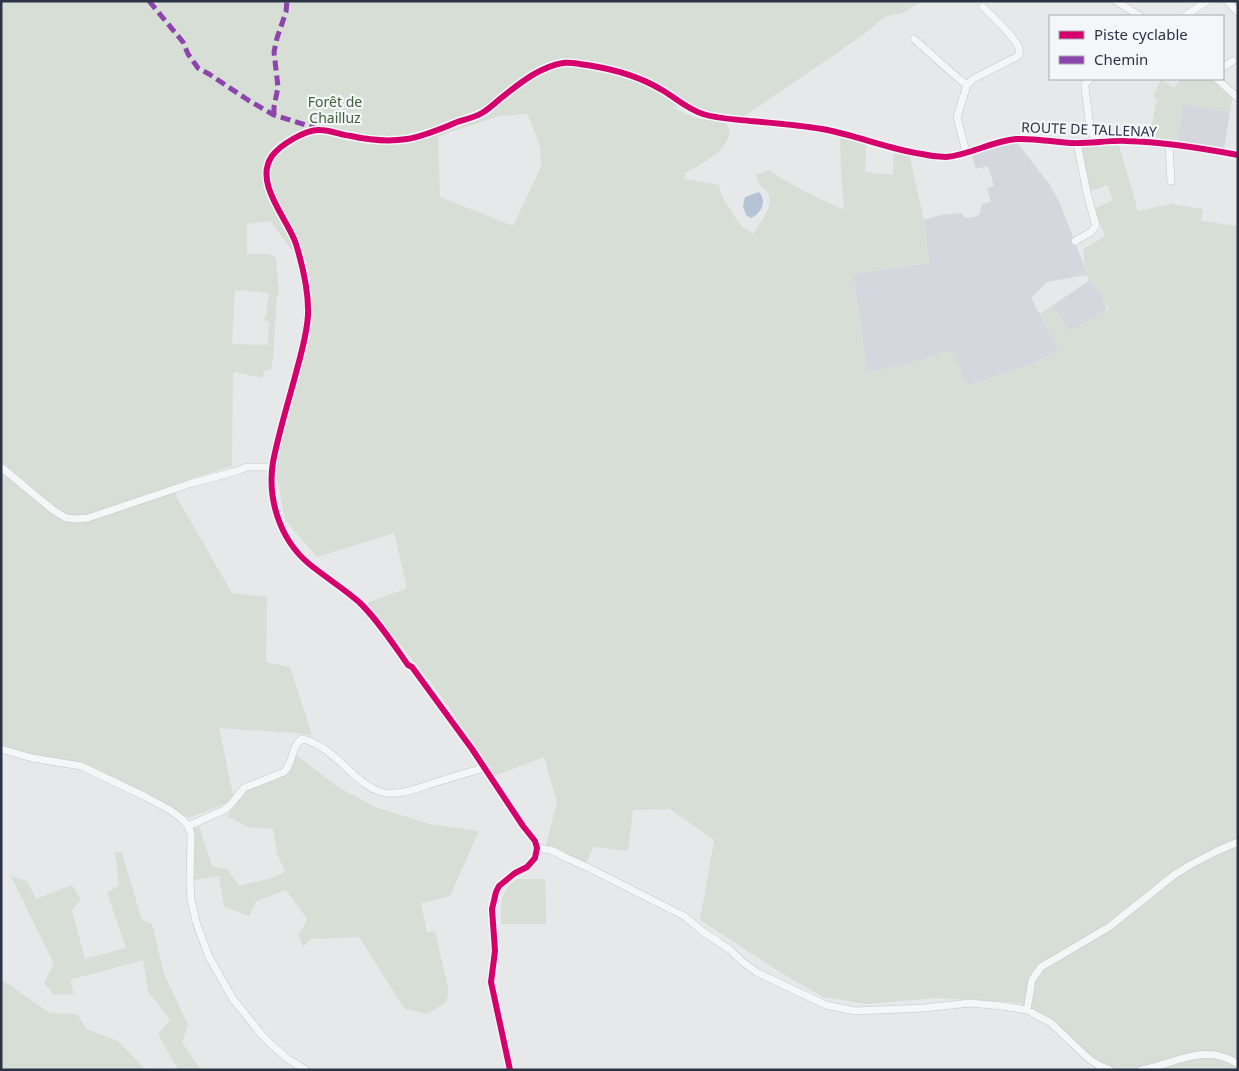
<svg xmlns="http://www.w3.org/2000/svg" width="1239" height="1071" font-family="'Noto Sans',sans-serif">
<style>
.built{fill:#d4d7dd}
.green{fill:#d6ded6;fill-rule:evenodd}
.water{fill:#b4c4d5}
.lines{fill:none;stroke-linecap:round;stroke-linejoin:round}
.minor-casing{stroke:#c4c6c8;stroke-width:8}
.minor{stroke:#f5f6f7;stroke-width:7}
.quiet{stroke:#8e44ad;stroke-width:5;stroke-dasharray:10 5;stroke-linecap:butt}
.cycleway-casing{stroke:#f4f6f9;stroke-width:9}
.cycleway{stroke:#d6006c;stroke-width:6}
.labels{text-anchor:middle;dominant-baseline:central;stroke-width:4.5;stroke-linejoin:round;paint-order:stroke}
.park-label{font-size:14px;fill:#3f6138;stroke:#f4f6f9}
.street-label{font-size:14px;fill:#2b3445;stroke:#f4f6f9}
</style>
<rect width="100%" height="100%" fill="#e6e8ea"/>
<path class="built" d="M1183,104L1230,112L1224,148L1177,141Z
M1016,142L1019,145L1049,184L1059,201L1085,268L1086,275L1047,282L1031,298L1059,350L1034,363L967,386L900,366L867,372L853,274L929,263L924,220L937,216L948,214L962,213L965,218L974,217L980,214L981,206L985,203L991,202L987,188L994,186L988,166L976,169L971,153L1009,143Z
M1090,280L1103,299L1107,310L1070,331L1052,306Z"/>
<path class="green" d="M1,1H923L902,13L884,17L863,35L743,117L669,106L696,118L725,122C726,123 729,128 729,129C734,146 698,168 686,172L684,179L719,185C720,196 733,215 740,224C743,228 749,231 753,234C761,222 781,197 761,187L756,175L768,170C792,186 818,198 844,210L841,170L840,136L866,144L865,172L893,175L894,150L909,154L924,220L929,263L853,274L857,305L867,372L900,366L953,349L967,386L1034,363L1059,350L1040,314L1052,306L1070,331L1109,309L1086,275L1083,249L1105,236L1094,209L1113,200L1107,185L1091,191L1081,147L1118,142L1138,211L1171,204L1203,209L1201,221L1238,226V1070H1099L1021,1003L935,998L867,1004L823,997L783,974L700,920L714,840L670,809L633,810L628,851L593,847L586,863L546,846L557,802L544,757L494,776L463,728L439,693L367,603L407,588L394,533L317,557L285,520L274,462L303,321V296L295,254L270,221L247,224V254H267L274,256L276,260L279,294H277L273,359L271,369L264,371L263,378L235,372L233,373L232,466L175,484L176,496L232,593L267,597L266,662L290,667L312,735L296,733L219,728L233,795L227,803L189,818L171,807L78,762L19,752L1,746ZM527,114L530,120L540,146L541,167L513,226L440,197L438,137L453,131L500,116ZM235,290L269,293L266,317L262,319L269,322L268,345L232,344Z
M1161,79L1174,88L1181,79H1211L1232,99L1230,112L1183,104L1177,141L1149,137L1157,99L1153,97Z
M296,755L338,787L375,807L429,824L479,831L450,896L421,903L427,932L435,931L449,992L446,1002L427,1014L405,1009L359,937L311,939L303,947L299,935L307,919L286,890L256,901L249,916L224,907L219,876L194,880L195,843L193,829L199,826L212,866L227,869L239,886L271,878L285,872L277,853L273,829L248,827L227,816L245,790L288,774Z
M115,852L122,853L142,920L152,924L164,974L188,1025L182,1042L201,1070H178L158,1034L170,1020L148,991L143,960L70,980L74,994L54,995L44,983L54,964L11,876L27,881L36,899L72,885L81,899L72,911L85,959L126,948L107,893L119,885Z
M517,879H545L546,924H501C501,905 499,891 517,879Z
M1,979L50,1013L77,1014L86,1029L118,1041L146,1070H1Z"/>
<path class="water" d="M759,192C767,201 762,213 751,218L746,215L743,206L745,197Z"/>
<g class="lines">
<defs>
<path id="minor" d="M1116,1L1140,16
M1227,1L1238,12
M1185,16L1207,1
M914,39L959,79L967,85
M1223,67L1233,61
M1090,79L1085,84V88L1090,127L1096,142
M1217,79L1238,98
M967,85L973,79L1018,56C1019,53 1020,52 1019,48C1016,38 991,15 983,7
M1169,144L1171,181
M966,152L957,117L967,85
M1075,241L1091,232L1096,226L1087,193L1077,143
M1,467L53,510L66,518L76,519L88,518L189,484L237,471L247,467H272
M1,749L32,758L81,766L146,797L170,810L182,819L188,826L191,834L190,882L191,899L196,922L209,957L233,999L262,1035L273,1046L288,1059L306,1070
M188,826L224,810L231,804L244,788L284,772C294,763 290,747 302,739C320,742 337,759 350,771C359,779 368,788 381,792C399,797 420,787 437,782C453,777 469,772 485,768
M537,848L551,850L569,859L589,868L684,916L705,933L729,949L744,963L758,973L826,1005L855,1011L924,1008L970,1003L1002,1006L1027,1010L1051,1023L1088,1058L1098,1065L1110,1070
M1027,1010L1032,980L1041,967L1109,927L1174,875L1190,865L1219,850L1238,842
M510,1070L491,982L495,951L492,909L496,892L499,886L515,873L527,867L535,858L537,848L535,841L523,826L472,749L412,667L408,665C393,644 378,620 359,602C343,588 325,577 308,563C280,539 267,499 273,462C279,431 289,400 297,369C302,351 307,333 308,315C309,291 303,267 296,244C288,219 253,183 272,156C280,145 306,129 320,130C330,130 341,135 351,136C369,140 388,142 407,139C425,136 442,128 460,121C467,119 475,117 482,113C489,109 495,103 501,98C519,84 539,67 563,63C570,62 579,64 587,65C613,69 639,76 662,90C676,98 687,109 703,114C718,119 734,119 750,121C774,123 798,125 822,129C856,135 888,149 922,154C930,156 938,157 946,157C970,155 992,141 1016,139C1034,138 1053,142 1071,143C1090,144 1109,140 1127,141C1164,142 1201,148 1238,155
M1141,1070C1174,1064 1206,1042 1238,1064"/>
</defs>
<use href="#minor" class="minor-casing"/>
<use href="#minor" class="minor"/>
<path class="quiet" d="M149,1L183,42L188,54L198,68L209,74L248,100L274,115L315,128
M274,115V107L278,87L274,52L277,38L286,12L287,1"/>
<defs>
<path id="cycleway" d="M510,1070L491,982L495,951L492,909L496,892L499,886L515,873L527,867L535,858L537,848L535,841L523,826L472,749L412,667L408,665C393,644 378,620 359,602C343,588 325,577 308,563C280,539 267,499 273,462C279,431 289,400 297,369C302,351 307,333 308,315C309,291 303,267 296,244C288,219 253,183 272,156C280,145 306,129 320,130C330,130 341,135 351,136C369,140 388,142 407,139C425,136 442,128 460,121C467,119 475,117 482,113C489,109 495,103 501,98C519,84 539,67 563,63C570,62 579,64 587,65C613,69 639,76 662,90C676,98 687,109 703,114C718,119 734,119 750,121C774,123 798,125 822,129C856,135 888,149 922,154C930,156 938,157 946,157C970,155 992,141 1016,139C1034,138 1053,142 1071,143C1090,144 1109,140 1127,141C1164,142 1201,148 1238,155"/>
</defs>
<use href="#cycleway" class="cycleway-casing"/>
<use href="#cycleway" class="cycleway"/>
</g>
<g class="labels">
<g class="park-label">
<text x="335" y="101">Forêt de<tspan x="335" dy="16">Chailluz</tspan></text>
</g>
<g class="street-label">
<text transform="translate(1089 129) rotate(2)">ROUTE DE TALLENAY</text>
</g>
</g>
<rect width="1239" height="1071" fill="none" stroke="#2b3445" stroke-width="5"/>
<rect x="1049" y="15" width="175" height="65" fill="#f4f6f9" stroke="#a4a8b1"/>
<rect x="1059" y="31" width="25" height="8" fill="#d6006c" stroke="#a4a8b1"/>
<text x="1094" y="40" font-size="15" fill="#2b3445">Piste cyclable</text>
<rect x="1059" y="56" width="25" height="8" fill="#8e44ad" stroke="#a4a8b1"/>
<text x="1094" y="65" font-size="15" fill="#2b3445">Chemin</text>
</svg>
